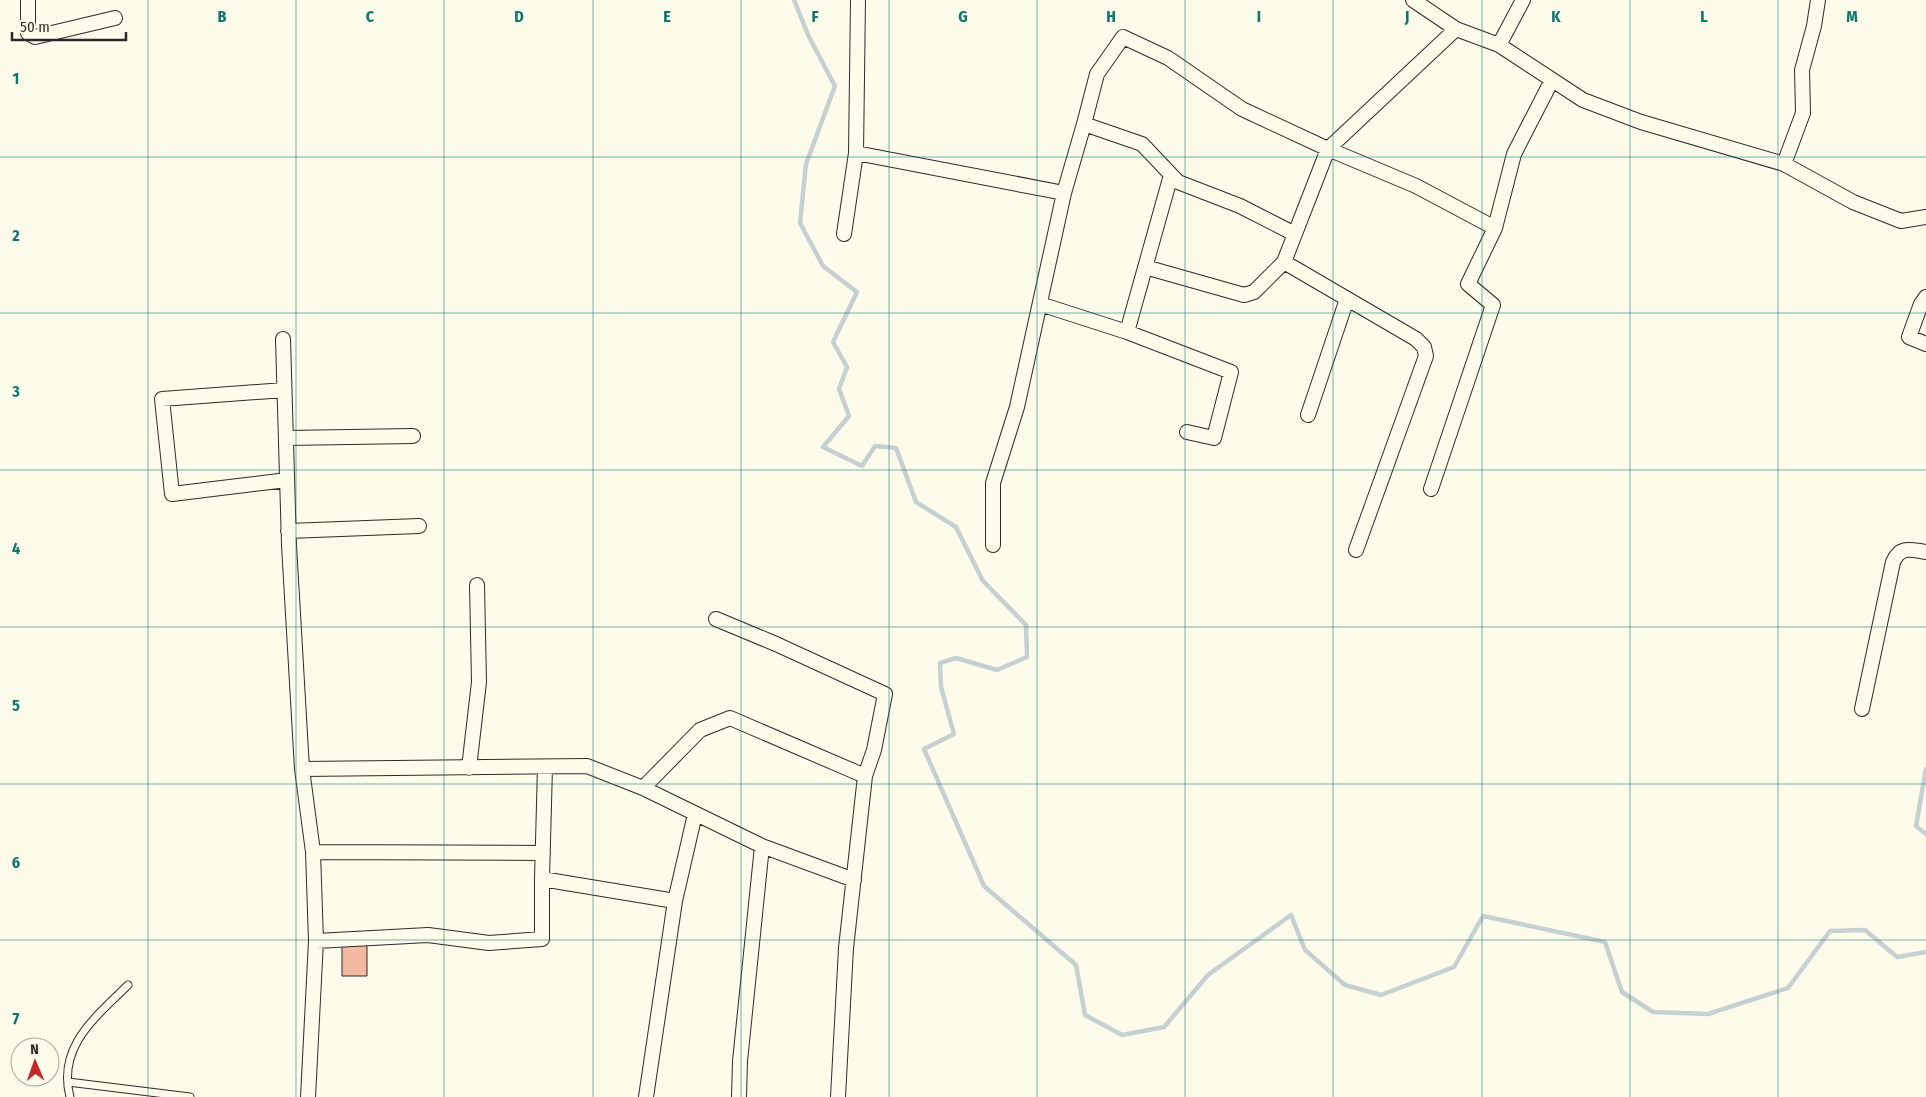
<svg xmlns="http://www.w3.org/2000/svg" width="1926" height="1097" font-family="'Fira Sans Condensed',sans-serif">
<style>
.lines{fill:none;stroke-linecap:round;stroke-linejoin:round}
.stream{stroke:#c7d0d0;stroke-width:4.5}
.building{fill:#f2b8a0;stroke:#2b2b2b}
.service-casing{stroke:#2b2b2b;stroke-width:9}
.minor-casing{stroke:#2b2b2b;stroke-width:16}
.service{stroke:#fdfbea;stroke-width:7}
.minor{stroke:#fdfbea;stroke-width:14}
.grid{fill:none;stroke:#0f766e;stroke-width:1;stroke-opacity:0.55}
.grid-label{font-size:16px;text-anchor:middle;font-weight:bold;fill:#0f766e;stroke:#fdfbea;stroke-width:4;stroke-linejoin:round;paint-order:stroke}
</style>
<rect width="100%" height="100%" fill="#fdfbea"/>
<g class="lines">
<path class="stream" d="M794,0L809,37L835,86L806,164L800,223L823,266L857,292L833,342L847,367L839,389L849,416L823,447L862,466L875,446L896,448L916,502L956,527L983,581L1026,625L1027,657L997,670L956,658L940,663L941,687L954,734L924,749L984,886L1076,965L1085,1015L1122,1035L1164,1027L1208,975L1291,915L1305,950L1345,985L1381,995L1454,967L1483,916L1605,942L1622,992L1653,1012L1708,1014L1788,988L1830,931L1865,930L1897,957L1926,952
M1926,769L1916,826L1926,834"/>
</g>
<path class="building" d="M342,941H367V976H342Z"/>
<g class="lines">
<defs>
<path id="service" d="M68,1082L190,1097
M70,1097C57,1046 96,1017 128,985"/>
<path id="minor" d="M28,0V33L35,37L115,18
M1413,0L1456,29L1499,45L1583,100L1641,122L1784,164L1853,202L1901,221L1926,217
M1499,45L1523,0
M1084,124L1142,144L1178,182L1240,206L1295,234
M856,153L1064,193
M1784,164L1803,113L1802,70L1814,26L1818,0
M1171,175L1127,332L1231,372L1214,438L1187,432
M1495,228L1514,154L1552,80
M844,234L856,153L858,0
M1145,267L1244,295L1254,292L1284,262
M1926,297L1921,304L1909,337L1926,344
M1040,304L1127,332
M283,339L289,545L302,769L587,766L643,788L700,730L730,718L865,776L846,948L838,1097
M284,390L162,399L172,494L287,480
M1308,415L1347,299
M286,438L413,436
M288,531L419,526
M993,545V483L1017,407L1064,193L1084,124L1097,74L1123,37L1168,58L1242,109L1328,149L1416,186L1495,228L1468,284L1493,305L1431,489
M1356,550L1426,356L1424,347L1416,339L1284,262L1328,149L1456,29
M716,619L776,644L885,694L874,750L865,776
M1862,709L1893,562C1901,545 1911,550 1926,552
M545,767L542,879L675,901L695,814
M469,768L479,682L477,585
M302,769L313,852L316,941L428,935L489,943L542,939V879
M643,788L762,846L854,880
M313,852L543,853
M308,1097L316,941
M646,1097L675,901
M739,1097L740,1061L762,846"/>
</defs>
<use href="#service" class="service-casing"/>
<use href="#minor" class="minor-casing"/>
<use href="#service" class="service"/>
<use href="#minor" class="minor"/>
</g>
<path class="grid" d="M148,0V1097M296,0V1097M444,0V1097M593,0V1097M741,0V1097M889,0V1097M1037,0V1097M1185,0V1097M1333,0V1097M1482,0V1097M1630,0V1097M1778,0V1097M0,157H1926M0,313H1926M0,470H1926M0,627H1926M0,784H1926M0,940H1926"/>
<g class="grid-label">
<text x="222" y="22">B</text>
<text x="370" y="22">C</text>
<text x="519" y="22">D</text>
<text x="667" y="22">E</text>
<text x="815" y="22">F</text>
<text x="963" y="22">G</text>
<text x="1111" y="22">H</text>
<text x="1259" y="22">I</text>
<text x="1407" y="22">J</text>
<text x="1556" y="22">K</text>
<text x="1704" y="22">L</text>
<text x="1852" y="22">M</text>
<text x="16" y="84">1</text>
<text x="16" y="241">2</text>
<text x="16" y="397">3</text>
<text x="16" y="554">4</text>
<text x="16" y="711">5</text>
<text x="16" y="868">6</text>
<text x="16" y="1024">7</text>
</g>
<g transform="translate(35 1062) rotate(358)"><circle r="24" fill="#fdfbea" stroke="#a9a89e"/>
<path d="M0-4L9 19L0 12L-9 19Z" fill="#c62828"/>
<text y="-8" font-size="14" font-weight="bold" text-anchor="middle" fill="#2b2b2b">N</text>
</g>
<path d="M12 32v8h114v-8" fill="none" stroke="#2b2b2b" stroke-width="2.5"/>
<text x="20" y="32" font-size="15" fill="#2b2b2b" stroke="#fdfbea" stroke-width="4" paint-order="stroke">50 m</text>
</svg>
